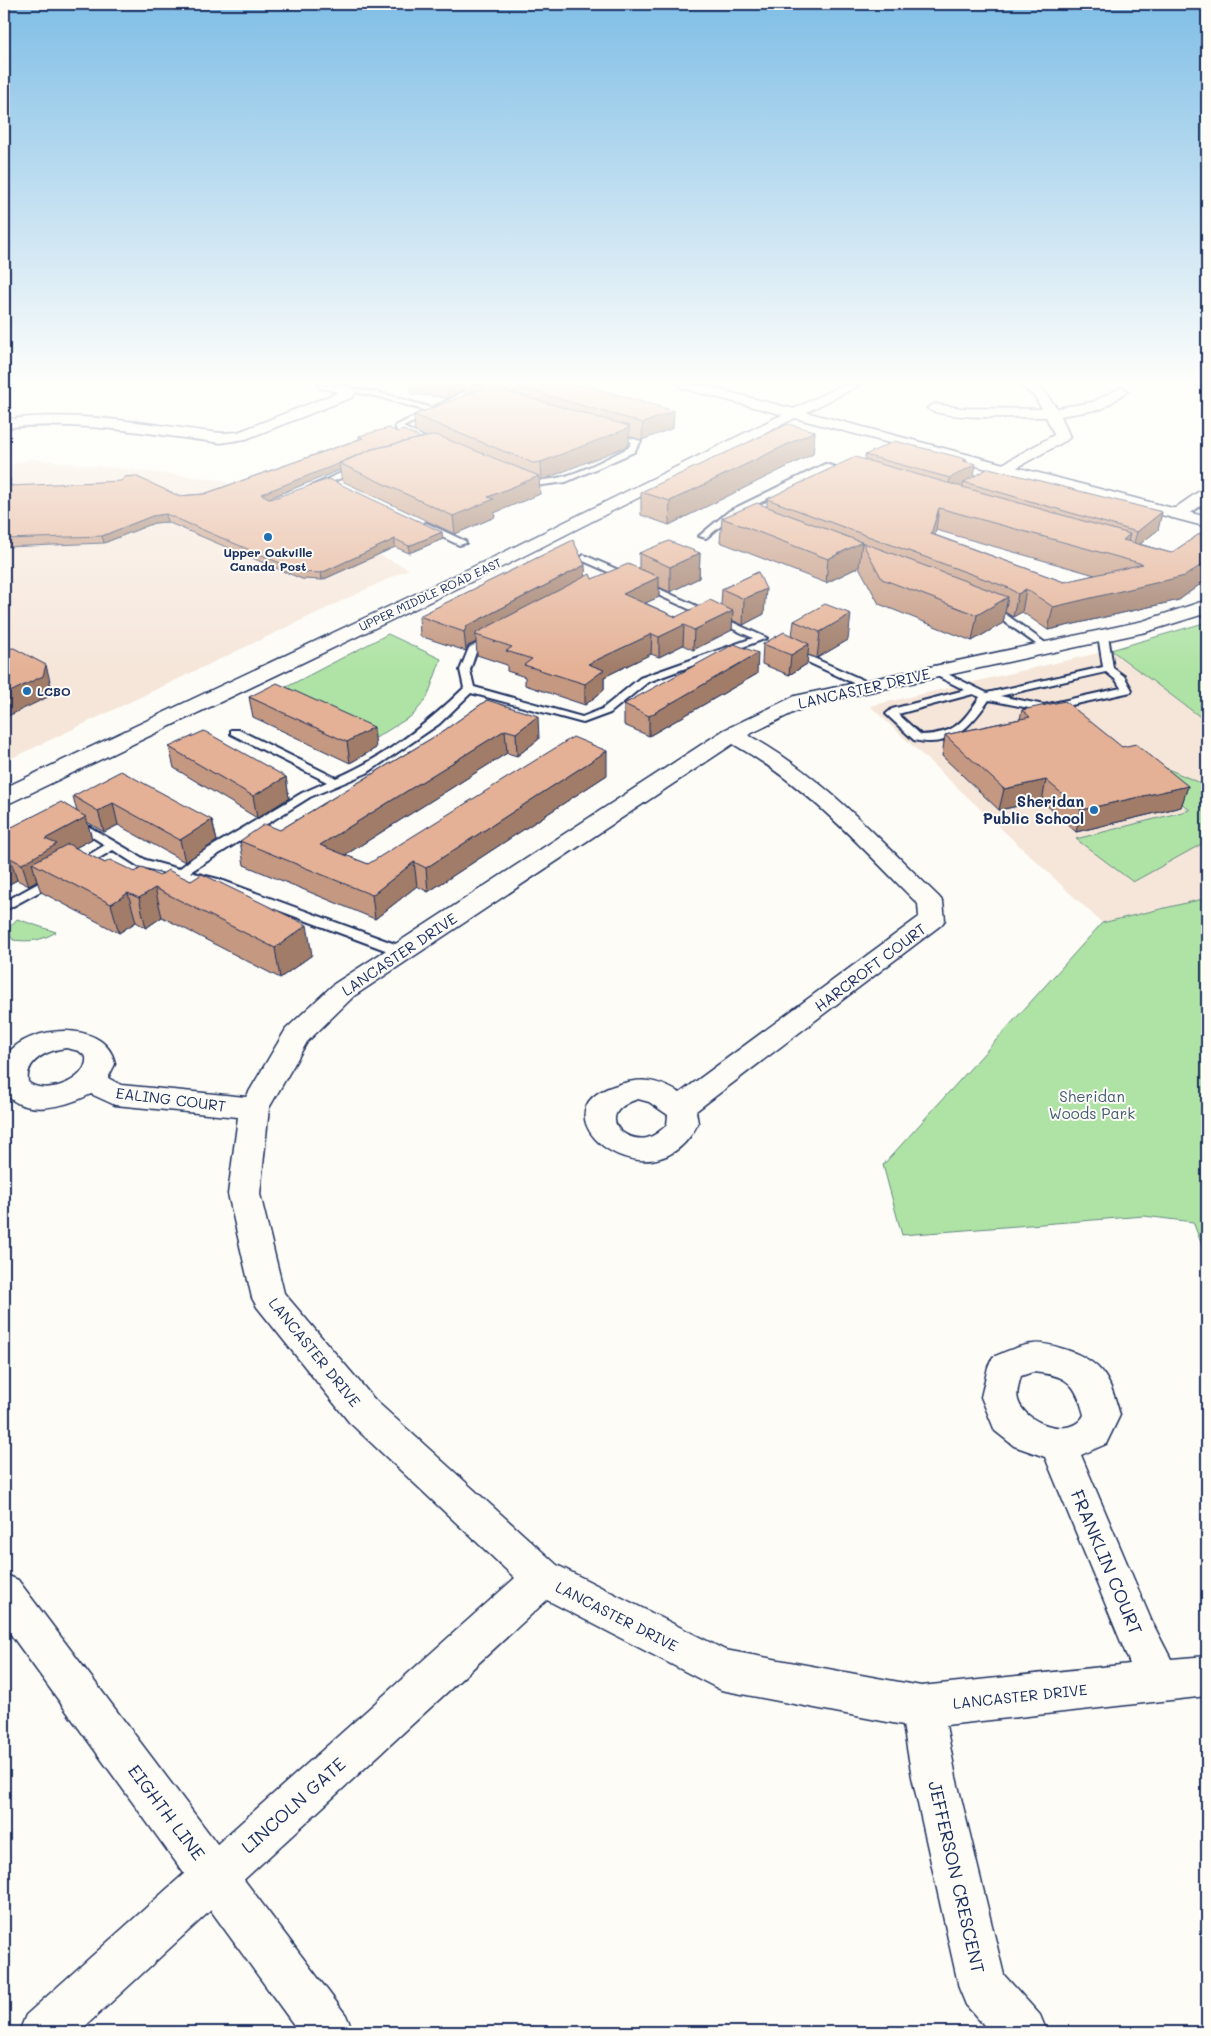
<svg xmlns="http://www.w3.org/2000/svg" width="1211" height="2036" font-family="Mali,sans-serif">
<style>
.built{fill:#f6e6da}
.green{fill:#afe3a5;stroke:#658982}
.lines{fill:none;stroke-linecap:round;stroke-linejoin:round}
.service-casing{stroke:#1b2f5e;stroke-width:4}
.minor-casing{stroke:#1b2f5e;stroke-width:3}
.tertiary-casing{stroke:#1b2f5e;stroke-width:3}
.secondary-casing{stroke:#1b2f5e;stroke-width:3}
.service{fill:#fdfcf7;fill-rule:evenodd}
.minor{fill:#fdfcf7;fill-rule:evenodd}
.tertiary{fill:#fdfcf7;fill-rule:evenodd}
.secondary{fill:#fdfcf7;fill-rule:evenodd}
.wall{fill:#c49881;stroke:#1b2f5e;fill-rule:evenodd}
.shaded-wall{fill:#a07c69;stroke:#1b2f5e}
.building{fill:#e4b196;stroke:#1b2f5e;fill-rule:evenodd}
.poi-dot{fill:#1f6fb2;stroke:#fdfcf7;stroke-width:2}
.labels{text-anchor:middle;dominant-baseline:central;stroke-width:4;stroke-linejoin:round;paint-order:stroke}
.far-poi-label{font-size:12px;font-weight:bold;fill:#1b2f5e;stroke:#fdfcf7}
.far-street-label{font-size:12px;fill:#1b2f5e;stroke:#fdfcf7}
.street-label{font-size:15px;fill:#1b2f5e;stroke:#fdfcf7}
.poi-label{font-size:15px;font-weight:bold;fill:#1b2f5e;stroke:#fdfcf7;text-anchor:end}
.park-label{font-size:15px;fill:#405c70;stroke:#fdfcf7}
.near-street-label{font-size:18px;fill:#1b2f5e;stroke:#fdfcf7}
</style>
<rect width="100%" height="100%" fill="#fdfcf7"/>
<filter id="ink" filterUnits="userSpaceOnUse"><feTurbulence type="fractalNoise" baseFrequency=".02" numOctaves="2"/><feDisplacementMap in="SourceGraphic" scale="10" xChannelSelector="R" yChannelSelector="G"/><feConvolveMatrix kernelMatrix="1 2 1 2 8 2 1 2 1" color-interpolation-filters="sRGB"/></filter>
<g filter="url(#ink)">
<path class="built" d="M32,459L221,480L409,569L4,762V467Z
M1111,650L1207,722V898L1102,923L870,706Z"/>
<path class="green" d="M1207,622V722L1111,650Z
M388,634L441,659L427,698L413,715L374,739L277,692Z
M1129,752L1207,786L1202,792L1207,795V841L1133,882L1076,839L1190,810L1119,753Z
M1207,898V1258L1193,1222L1144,1216L902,1235L883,1165L1102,923Z
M17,919L56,932C41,941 30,942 13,940L7,930Z"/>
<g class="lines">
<defs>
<path id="service" d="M474,385H482L472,395L403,427L422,436V440H419L397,431L395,426L426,411L380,397L344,390L348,388L381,393L432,408L466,391Z
M609,432L641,441L634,452L566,482L535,486L518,481L522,479C561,486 594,464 628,448L632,442L609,436Z
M825,464L855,473L851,475L829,469L739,513L751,517V521L733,516L706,538L699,536L729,511Z
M355,467L362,469L318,488L311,486Z
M426,523L465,541L466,543L459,545L423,528L422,526Z
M584,555L621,571L623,573L615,575L581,560L580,558Z
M638,582H644L767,638L648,682L610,713L583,723L471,693L439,724L367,773L310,797L190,872L218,879L406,948L408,951L406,954H396L210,885L138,866L113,850L82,868L78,869L72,865L105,845L70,823L68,821L74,818L146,860L179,869L194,857L302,793L327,782L231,734V730H239L336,778C384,758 427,724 464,688L460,670L469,648L490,637L498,639L476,652L470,670L474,687L582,717L602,709L640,678L753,638L638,586Z
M988,607L1004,613L1051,647L1043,649L998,617L985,612V608Z
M1103,632L1108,635L1113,668L1124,676L1132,690L1131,692L1044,711L989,700C970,727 951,749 914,740L886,714L892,709L965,690L931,673L930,671L935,668L987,693L1103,667L1098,635ZM1106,672L1116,680L1121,688L1044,705L1000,696ZM973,694L980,697C962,723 955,734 921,735L898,714Z
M791,648L872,684L873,686L872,688H864L788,653L786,651Z
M55,874L59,875L61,878L59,881L4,911V902Z"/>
<path id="minor" d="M317,385L348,386L353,387L355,394L353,397L246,439L221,443C149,434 76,420 4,428V420C76,409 150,425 221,433L238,432L339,392L319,388Z
M1020,385H1039L1057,408L1093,402L1121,387L1128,391L1102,409L1061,416L1070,437L1067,440L1005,474L999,472L997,469L999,466L1054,435L1046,417C1028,417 935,420 927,408L934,404L962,408L1042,409L1034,396Z
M1207,488V501L1184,518H1172L1170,514L1172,510L1201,490Z
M1207,600V613L1146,632L809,705L748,735C822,775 879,839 939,897L943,902L945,920L941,925L696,1111L698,1123C654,1214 528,1113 614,1086C642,1077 655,1079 680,1093L919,917L918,904C860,846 805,784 733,744L354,996L307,1042L269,1108L260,1194L284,1293L375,1400L557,1565L725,1650L921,1686L1130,1664L1045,1457L1014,1446L995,1431L981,1397L988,1367L993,1357C1005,1352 1020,1345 1033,1344C1044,1342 1057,1347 1067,1350C1104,1363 1110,1380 1120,1415L1106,1444L1081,1455L1152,1622L1171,1659L1207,1656V1696L946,1725L956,1777L1004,1975L1040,2015L1047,2032H990L966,2005L959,1988L912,1777L903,1725L721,1690L547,1600L79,2032H19L26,2015L515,1578L349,1422L257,1307L252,1298L228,1194L238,1117L115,1105L91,1094C67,1106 22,1119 4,1091C4,1082 2,1072 4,1063C12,1027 106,1014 115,1064L108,1078L121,1085L246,1097L286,1029L334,984L724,730L795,696L1143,621ZM66,1048L79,1051L86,1057C89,1080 45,1097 28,1082C25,1060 48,1050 66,1048ZM638,1099L649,1102L668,1115L667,1125C661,1130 655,1136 647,1138C622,1143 594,1113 638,1099ZM1033,1372C1067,1375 1076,1383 1084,1415C1071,1440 1024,1423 1018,1400C1016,1393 1019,1383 1021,1376Z"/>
<path id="tertiary" d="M679,385H702L1207,517V527L681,388Z
M4,1574L18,1580L346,2015L353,2032H299L4,1625Z"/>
<path id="secondary" d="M842,385H860L506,565L12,802L4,804V788L494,557Z"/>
</defs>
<use href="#service" class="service-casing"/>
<use href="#minor" class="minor-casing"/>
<use href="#tertiary" class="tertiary-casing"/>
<use href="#secondary" class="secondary-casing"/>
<use href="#service" class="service"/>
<use href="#minor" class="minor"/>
<use href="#tertiary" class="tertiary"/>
<use href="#secondary" class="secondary"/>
</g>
<path class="wall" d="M411,385H585L673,428L642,440L629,436V443L627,446L542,480H539L540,494L494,513L495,517L455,534L342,481L340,470L270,498L443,539L409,553L395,547L322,580L302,579L167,522L154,523L104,543L4,547V479L13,486L179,496L204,494L359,439V436L397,432L421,438L427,437L415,432L414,415L464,396V389L448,398L411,394Z
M815,431L813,454L669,525L641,515V492Z
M865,455L966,459V462L974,476L1162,512L1158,530L1140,544L1171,553L1207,529V579L1179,600L1048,630L1022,612L1013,617L1005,612L1003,623L972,641L879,604L859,567L826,583L720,542L722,518L767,506V499L865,460ZM936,530L1095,575L1064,582L935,535Z
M639,553H700L699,578L670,592L659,587V597L645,603L676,617L721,605L722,589L758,572L764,614L743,625L732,620V630L693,650L683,645L659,657L651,654L604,677V690L585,705L525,685V677L507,671V665L477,655L476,642L468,646L466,651L420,636L419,616L585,576L592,579L639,568Z
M794,621L848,640L817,658L808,655L807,664L789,675L762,664L763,644L792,636Z
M757,674L649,736L624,725V704Z
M249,697L376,748L350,763L253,717Z
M487,700L539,739L517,756L507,753L345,855L368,864L607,775L428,892L417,886L375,919L244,865L240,841L280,830L442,732Z
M1022,710L1122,747L1188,786L1181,807L1076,832L1042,801L999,810L942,756L945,735L1020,719Z
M169,747L286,777L289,798L257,818L174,768Z
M73,796L212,820L217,841L185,862L118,825L104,832L87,822L92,839L75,848L105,863L135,872L312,955L280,978L162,917L146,928L136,922L119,933L41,892L37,881L29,886L17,880L4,887V831L77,812Z"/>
<path class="shaded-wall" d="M447,385H463L464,389L448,398Z
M674,411L673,428L642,440L643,423Z
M629,426V443L627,446L542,480L541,462Z
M815,431L813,454L669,525L670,501Z
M966,459L965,470L976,464L973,482H964L963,487L948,496L950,478L963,461Z
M339,463L340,470L262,501L261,494Z
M539,476L540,494L494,513L495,517L455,534L453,516L488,497Z
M939,508L936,530L928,556L931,534Z
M1162,512L1158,530L1132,550L1137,532Z
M166,514L167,522L154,523L104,543L102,536L152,516Z
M442,532L443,539L409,553V546Z
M1130,534L1125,556L1123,540Z
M395,539V547L322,580L321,573Z
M862,542L859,567L826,583L828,559Z
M700,553L699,578L670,592V567Z
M1207,561V579L1179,600L1048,630L1053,607Z
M585,565L586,584L476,635V642L468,646L466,651L464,632L467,626Z
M659,577V597L623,613V594Z
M766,589L764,614L743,625L744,599Z
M1026,589L1022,612L1013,617L1018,594Z
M1008,597L1003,623L972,641L977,615Z
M733,611L732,630L693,650L694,630Z
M851,614L848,640L817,658L820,632Z
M684,625L683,645L659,657V637Z
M652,634L651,654L604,677V690L585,705V684L588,664Z
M809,644L807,664L789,675L791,655Z
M758,653L757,674L649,736V716Z
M46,665L51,685L48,697L4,718V695Z
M538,716L539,739L517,756L516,733Z
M374,727L376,748L350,763L347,742Z
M505,730L507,753L323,869L320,845Z
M607,751V775L428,892L426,868Z
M286,777L289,798L257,818L253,796Z
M1046,780L1042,801L999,810L1004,789Z
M1188,786L1181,807L1076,832L1081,810Z
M113,803L118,825L104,832L98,811Z
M86,817L92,839L60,856L32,863L37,881L29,886L22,864L45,839Z
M212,820L217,841L185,862L180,840Z
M10,858L17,880L4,887V861Z
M414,862L417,886L375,919L372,895Z
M155,888L162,917L146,928L139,898Z
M128,893L136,922L119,933L111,904Z
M307,925L312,955L280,978L275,948Z"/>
<path class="building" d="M474,385H483L629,426L627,429L541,462L533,463L414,415L489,386Z
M511,385H585L674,411L643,423Z
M788,424L815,431L670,501L641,492Z
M389,428L397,432L403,430L421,438L372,449L348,460L261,494L271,499L329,479L442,532L409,546L395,539L321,573L301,572L166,514L152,516L102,536L4,539V479H11L10,486L121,481L125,477L135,476L179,496L204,494L363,438L359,436Z
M436,435L539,476L488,497L494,499L453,516L339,463L372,449Z
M895,441L966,459L963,461L976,464L950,478L865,455Z
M855,457L1130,534L1123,540L1171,553L1207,529V561L1185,576L1053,607L1026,589L1018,594L1009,588L767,499ZM939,508L1143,564L1064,582L931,534Z
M989,468L1162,512L1137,532L964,482Z
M757,503L1008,597L977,615L882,579L862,542L828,559L722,518Z
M573,540L585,565L467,626L464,632L419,616Z
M669,541L700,553L670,567L639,553Z
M628,564L659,577L623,594L676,617L710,600L733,611L694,630L684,625L659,637L652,634L588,664L604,670L585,684L524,665L532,659L506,651L512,647L476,635V633L590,574L592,579Z
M758,572L766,589L744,599L722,589Z
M825,604L851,614L820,632L794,621Z
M784,632L809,644L791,655L763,644Z
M734,644L758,653L649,716L624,704Z
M14,648L46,665L43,676L4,695V649Z
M277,683L374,727L347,742L249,697Z
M487,700L538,716L516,733L505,730L320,845L368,864L573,737L607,751L426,868L414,862L372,895L240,841L265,824L280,830L442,732Z
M1065,701L1122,747L1136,744L1188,786L1081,810L1046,780L1004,789L945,735L1030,717L1022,710Z
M204,731L286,777L253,796L169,747Z
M121,771L212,820L180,840L113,803L98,811L73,796Z
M61,802L86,817L45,839L57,844L22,864L10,858L4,861V831Z
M68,844L105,863L110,860L135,872L142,867L159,876L168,870L191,881L202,874L307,925L275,948L155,888L139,898L128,893L111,904L32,863Z"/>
</g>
<linearGradient id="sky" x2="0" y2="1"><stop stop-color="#80bee6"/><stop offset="0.57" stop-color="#fefefb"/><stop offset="1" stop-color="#fefefb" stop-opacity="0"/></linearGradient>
<rect width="1211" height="670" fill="url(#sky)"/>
<g class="poi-dot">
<circle cx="268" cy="537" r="5"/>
<circle cx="27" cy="691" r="5"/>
<circle cx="1094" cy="810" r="5"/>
</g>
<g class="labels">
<g class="far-poi-label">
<text x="268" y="552">Upper Oakville<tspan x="268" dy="14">Canada Post</tspan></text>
<text x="37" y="691" text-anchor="start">LCBO</text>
</g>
<g class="far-street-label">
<text transform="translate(430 594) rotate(-25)">UPPER MIDDLE ROAD EAST</text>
</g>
<g class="street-label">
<text transform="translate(864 688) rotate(-13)">LANCASTER DRIVE</text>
<text transform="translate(399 954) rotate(-34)">LANCASTER DRIVE</text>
<text transform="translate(870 967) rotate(-37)">HARCROFT COURT</text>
<text transform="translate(171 1099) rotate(7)">EALING COURT</text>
<text transform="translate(315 1352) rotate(51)">LANCASTER DRIVE</text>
<text transform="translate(617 1616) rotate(27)">LANCASTER DRIVE</text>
<text transform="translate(1020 1696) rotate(-6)">LANCASTER DRIVE</text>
</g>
<g class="poi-label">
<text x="1084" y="801">Sheridan<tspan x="1084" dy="17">Public School</tspan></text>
</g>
<g class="park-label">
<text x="1092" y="1096">Sheridan<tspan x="1092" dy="17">Woods Park</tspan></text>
</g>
<g class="near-street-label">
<text transform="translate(1107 1562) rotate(67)">FRANKLIN COURT</text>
<text transform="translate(293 1805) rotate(-42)">LINCOLN GATE</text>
<text transform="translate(167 1812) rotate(53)">EIGHTH LINE</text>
<text transform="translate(957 1877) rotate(77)">JEFFERSON CRESCENT</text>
</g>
</g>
<rect width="1211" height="2036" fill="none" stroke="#fdfcf7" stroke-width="20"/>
<rect x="10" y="10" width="1191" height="2016" fill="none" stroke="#1b2f5e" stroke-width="2" filter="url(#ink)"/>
</svg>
